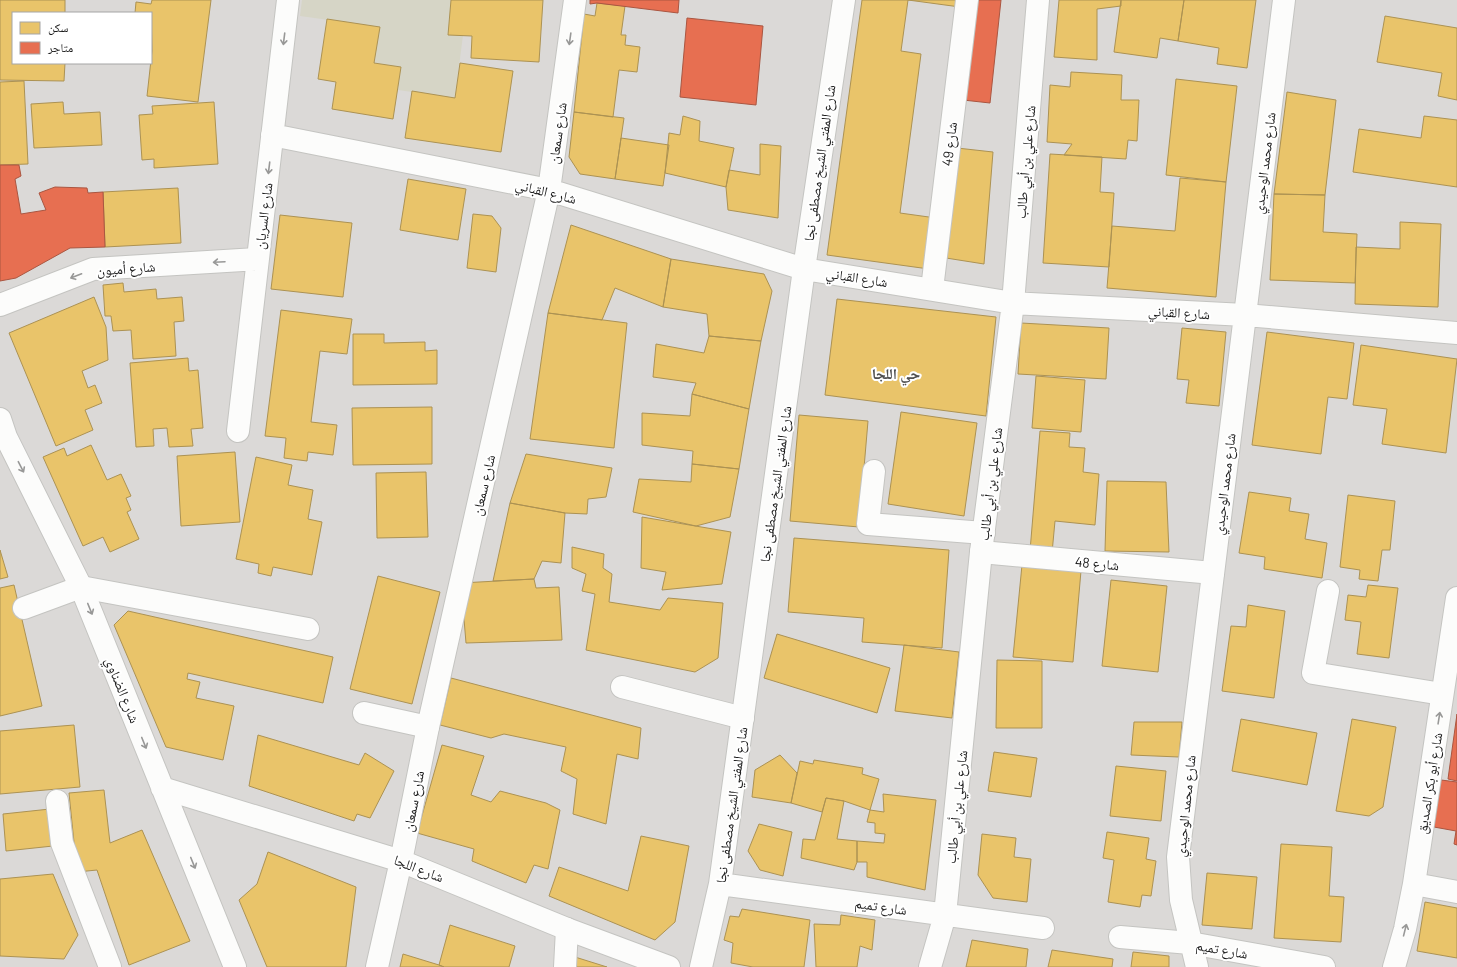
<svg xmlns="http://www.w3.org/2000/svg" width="1457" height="967" font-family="Barlow,'Noto Naskh Arabic',sans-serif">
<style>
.residential{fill:#dbd9d7;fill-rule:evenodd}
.construction{fill:#d6d5c6}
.homes{fill:#e9c46a;stroke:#ac9253}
.shops{fill:#e76f51;stroke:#aa5641}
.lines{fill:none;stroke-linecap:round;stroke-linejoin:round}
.pedestrian-casing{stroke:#c4c4c1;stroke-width:24}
.minor-casing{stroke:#c4c4c1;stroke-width:24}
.pedestrian{stroke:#fcfcfb;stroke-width:22}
.minor{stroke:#fcfcfb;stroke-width:22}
.oneway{stroke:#989897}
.labels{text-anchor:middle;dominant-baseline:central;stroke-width:4;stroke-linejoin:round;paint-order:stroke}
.street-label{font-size:14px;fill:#1d1d1d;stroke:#fff}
.neighbourhood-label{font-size:15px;font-weight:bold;fill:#505050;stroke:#fff}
</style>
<rect width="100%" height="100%" fill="#eceae5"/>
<path class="residential" d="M0,0H1457V967H0ZM13,13H151V63H13Z"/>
<path class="construction" d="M302,0H451L448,35H463L455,98L398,90L401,67L374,63L379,27L300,16Z"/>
<path class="homes" d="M0,0H65V13H13V63H65L64,81L0,80Z
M152,0H211L198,102L147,96L152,51L151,13H135L136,2L151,4Z
M451,0H543L539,62L471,58L472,36L448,35Z
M862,0H961L960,7L908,0L901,51L921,54L900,213L936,218L929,269L827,255Z
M1059,0H1121V6L1097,9V60L1054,57Z
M1121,0H1184L1178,41L1160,38L1157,58L1114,52Z
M1184,0H1256L1247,68L1217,64L1219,48L1178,41Z
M597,3L625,6L621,35H626L625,45L640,47L637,72L619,70L613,117L574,112L584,14L595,16Z
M1385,16L1457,28V100L1438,96L1442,73L1377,62Z
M327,19L380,27L374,63L401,67L393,119L332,109L336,82L318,79Z
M460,63L513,71L501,152L405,138L412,91L455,98Z
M1071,72L1122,75L1121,100H1139L1137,141L1128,140L1126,159L1064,155L1072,144L1047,142L1050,85L1070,87Z
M1176,79L1237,86L1226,182L1166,175Z
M24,81L28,164L0,165V82Z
M1287,92L1336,100L1325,195L1274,194Z
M63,102L64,114L100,112L102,145L34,148L31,104Z
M214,102L218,164L154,168V159L142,160L139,115L153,114L152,106Z
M574,112L624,118L615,179L580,174L569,157Z
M683,116L700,121L699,141L734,148L726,187L665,173L669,133L680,135Z
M1424,116L1457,120V187L1353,172L1359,129L1421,138Z
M621,138L669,145L663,186L615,179Z
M760,144L781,146L778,218L728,210L726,187L729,170L760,175Z
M957,148L993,152L984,264L946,258Z
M1050,154L1102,157L1100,192L1114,193L1109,267L1043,263Z
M1180,178L1226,182L1216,297L1107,288L1112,226L1175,231Z
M408,179L466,189L458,240L400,230Z
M178,188L181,243L105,247L103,192Z
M1274,194L1325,195L1323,232L1357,234L1355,283L1270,280Z
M473,214L492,216L501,228L496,272L467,268Z
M280,215L352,223L343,297L271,289Z
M1400,222L1441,224L1438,307L1355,304L1356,247L1400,249Z
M571,225L671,259L663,307L615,288L602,320L548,313Z
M671,259L764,274L772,291L761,341L709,336L707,314L663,307Z
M123,283L124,292L156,289L157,299L182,297L184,321L174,322L176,356L133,359L131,330L113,331L111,316H105L103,285Z
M94,297L106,327L108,360L82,371L88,388L95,385L102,403L85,410L93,430L56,446L9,333Z
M837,299L996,317L986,416L825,395Z
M281,310L352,319L347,354L320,351L311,422L337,425L333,455L308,452L307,461L284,458L286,438L265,436Z
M548,313L627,323L614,448L530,439Z
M1021,323L1109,328L1106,379L1018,374Z
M1182,328L1226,332L1219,406L1186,403L1189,380L1177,379Z
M1267,332L1354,343L1347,399L1328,397L1321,454L1252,445Z
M353,334H384V343L425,342V351L437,350V384L353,385Z
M709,336L761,341L749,409L692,394L696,383L653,377L656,344L704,353Z
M1361,345L1457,359L1446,453L1382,444L1387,409L1353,405Z
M188,358L189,371L198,370L203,428L191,429L193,446L169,447L167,428L153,429L154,446L136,447L130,363Z
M1036,376L1085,380L1081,432L1032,428Z
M692,394L749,409L739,469L692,464L693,451L642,445V413L690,416Z
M432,407V464L353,465L352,408Z
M901,412L977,423L964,516L888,504Z
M799,415L868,421L859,527L790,521Z
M1040,431L1070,433L1069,447L1085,448L1083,472L1099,474L1095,525L1055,521L1052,553L1030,551Z
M91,445L107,480L121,474L131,496L126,498L131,510L127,512L139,539L110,552L103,537L83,546L43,457L64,448L67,456Z
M235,452L240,522L181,526L177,456Z
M526,454L612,468L606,497L588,499L587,514L565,513L510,503Z
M256,457L292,465L288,485L313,490L308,519L322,522L312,575L273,567L271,576L258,573L259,564L236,559Z
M692,464L739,469L730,517L696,526L633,512L639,479L691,482Z
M426,472L428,537L377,538L376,473Z
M1107,481L1166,482L1169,552L1105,551Z
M1249,492L1291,498L1289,511L1309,514L1305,539L1327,543L1322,578L1264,569L1265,557L1239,553Z
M1348,495L1395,501L1390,550H1382L1378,581L1359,579L1360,570L1340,567Z
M510,503L565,513L561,563L542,561L534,579L493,581Z
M642,517L731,532L722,584L662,590L666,572L641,568Z
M794,538L949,550L942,648L862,642L864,618L788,612Z
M572,547L604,554L603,568L612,574L609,602L660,610L668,598L723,603L718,658L695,672L586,650L595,594L582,591L586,574L572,568Z
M0,550L8,577L0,579Z
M1022,565L1081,571L1073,662L1013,657Z
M378,576L440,592L412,704L350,689Z
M534,579L536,588L559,587L562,640L466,643L461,583Z
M1111,580L1167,586L1158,672L1102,666Z
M14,585L42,706L0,716V588Z
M1368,585L1398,588L1389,658L1357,654L1361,622L1345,620L1348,595L1366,597Z
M1248,605L1285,611L1274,698L1222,691L1231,626L1246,627Z
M128,611L333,657L323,703L188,673L187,679L200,682L196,698L234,706L223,760L166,747L114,625Z
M777,634L890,668L877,713L764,678Z
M904,645L959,652L952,718L895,711Z
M997,660L1042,661V728H996Z
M451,678L641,728L638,759L617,754L606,824L573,814L577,779L561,771L566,747L504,734L491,738L440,725Z
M1241,719L1317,733L1307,785L1232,771Z
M1352,719L1396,727L1383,807L1369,816L1336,811Z
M1134,722H1182L1179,757L1131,755Z
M74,725L80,787L0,794V731Z
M258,735L359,765L365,753L394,771L370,818L357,814L354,821L249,786Z
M442,745L484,756L471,795L491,802L500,791L546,803L560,810L548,869L534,865L526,883L472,861L474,849L417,833Z
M994,752L1037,758L1031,797L988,791Z
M780,755L797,773L791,803L752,797L755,770Z
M814,760L863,768L862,774L879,779L870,810L844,801L826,798L822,812L791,803L800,761L813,764Z
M1116,766L1166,771L1161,821L1110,816Z
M104,790L110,843L142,830L190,941L129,965L97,870L77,872L69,793Z
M883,794L936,800L925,890L867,877V862H857V841L884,843L885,834L875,833V823L867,822L870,810L884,812Z
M826,798L844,801L837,839L857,841V862L854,870L801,858L803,839L815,840Z
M50,809L53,846L6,851L3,814Z
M759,824L792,832L783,876L760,870L748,851Z
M1107,832L1149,838L1146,859L1156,861L1151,896L1142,895L1140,907L1108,902L1114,860L1103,858Z
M982,834L1016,838L1014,857L1031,859L1027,902L993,898L978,875Z
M641,836L689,846L675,922L655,940L549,896L559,867L628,891Z
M1281,844L1332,847L1329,896L1344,897L1341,942L1274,938Z
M268,852L356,887L346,967H267L239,900L257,884Z
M1207,873L1257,877L1252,929L1202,925Z
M53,874L78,935L64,959L0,956V879Z
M1425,902L1457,908V958L1417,951Z
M742,909L810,920L804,967H753L731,963L733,943L724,940L730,916L739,917Z
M841,915L875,920L872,950L860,946L857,967H816L814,924L840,925Z
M450,925L515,946L509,967H444L439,965Z
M972,940L1028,949L1026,967H966Z
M1052,950L1113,959L1112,967H1048Z
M1133,952L1169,956V967H1131Z
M403,954L439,965L444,967H400Z
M575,957L607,967H575Z"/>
<path class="shops" d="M590,0H679L678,13L597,3L590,4Z
M974,0H1001L990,103L963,100Z
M687,18L763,26L756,105L680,97Z
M0,165H19L21,176L15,179L21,214L46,210L39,193L55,187L87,188L88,193L103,192L105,247L70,248L16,278L0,281Z
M1457,714V781L1448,779Z
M1441,780L1457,782V845L1454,844L1456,831L1434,827Z"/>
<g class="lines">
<defs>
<path id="pedestrian" d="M874,471L868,524L984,533
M981,552L1213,573
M1328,591L1313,673L1442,694
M24,608L81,587L308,629
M622,687L743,718
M364,713L428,727
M57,801L62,843L110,967
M565,967L567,929"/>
<path id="minor" d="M272,135L549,190L804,269L1013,303L1245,315L1457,333
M932,289L967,0
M0,305L93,269L258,259
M0,419L6,437L81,587L235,967
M238,431L288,0
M162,788L401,861L567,929L669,967
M720,884L1043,928
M1414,884L1457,892
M1120,937L1190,943L1324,967
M377,967L401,861L428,727L549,190L575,0
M701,967L720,884L804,269L844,0
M930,967L945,915L981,552L1013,303L1038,0
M1197,967L1181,900L1178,857L1284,0
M1394,967L1405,929L1414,884L1457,598"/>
</defs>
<use href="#pedestrian" class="pedestrian-casing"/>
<use href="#minor" class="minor-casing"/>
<use href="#pedestrian" class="pedestrian"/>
<use href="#minor" class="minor"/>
</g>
<defs><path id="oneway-shaft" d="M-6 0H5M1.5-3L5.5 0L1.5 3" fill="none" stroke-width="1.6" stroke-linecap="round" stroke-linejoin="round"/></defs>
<g class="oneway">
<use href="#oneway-shaft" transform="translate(284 39) rotate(97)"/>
<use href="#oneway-shaft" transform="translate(570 39) rotate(98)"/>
<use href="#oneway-shaft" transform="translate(269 168) rotate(97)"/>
<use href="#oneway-shaft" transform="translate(219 262) rotate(177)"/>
<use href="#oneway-shaft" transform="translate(76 276) rotate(159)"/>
<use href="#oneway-shaft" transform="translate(21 467) rotate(63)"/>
<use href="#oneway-shaft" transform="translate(90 609) rotate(68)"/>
<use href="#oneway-shaft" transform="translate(1439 718) rotate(-81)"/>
<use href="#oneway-shaft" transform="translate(144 743) rotate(68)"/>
<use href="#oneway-shaft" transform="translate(193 863) rotate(68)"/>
<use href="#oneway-shaft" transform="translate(1405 930) rotate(-76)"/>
</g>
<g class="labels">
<g class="street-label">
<text transform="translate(557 133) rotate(-82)">شارع سمعان</text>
<text transform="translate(949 144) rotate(-83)">شارع 49</text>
<text transform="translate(1025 162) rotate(-85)">شارع علي بن أبي طالب</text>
<text transform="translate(819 163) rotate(-82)">شارع المفتي الشيخ مصطفى نجا</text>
<text transform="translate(1264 163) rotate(-83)">شارع محمد الوحيدي</text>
<text transform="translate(546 191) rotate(14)">شارع القباني</text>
<text transform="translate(263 216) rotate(-83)">شارع السريان</text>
<text transform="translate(126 268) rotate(-4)">شارع أميون</text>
<text transform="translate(857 277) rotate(9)">شارع القباني</text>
<text transform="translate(1179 312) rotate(3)">شارع القباني</text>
<text transform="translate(775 484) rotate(-82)">شارع المفتي الشيخ مصطفى نجا</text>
<text transform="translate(990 484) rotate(-83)">شارع علي بن أبي طالب</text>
<text transform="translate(1224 484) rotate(-83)">شارع محمد الوحيدي</text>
<text transform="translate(483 485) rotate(-77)">شارع سمعان</text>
<text transform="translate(1097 563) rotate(5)">شارع 48</text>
<text transform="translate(123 690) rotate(68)">شارع الضناوي</text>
<text transform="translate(1429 783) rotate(-81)">شارع أبو بكر الصديق</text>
<text transform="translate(413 801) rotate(-79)">شارع سمعان</text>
<text transform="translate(731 805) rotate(-82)">شارع المفتي الشيخ مصطفى نجا</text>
<text transform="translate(1185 806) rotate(-84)">شارع محمد الوحيدي</text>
<text transform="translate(956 807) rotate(-84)">شارع علي بن أبي طالب</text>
<text transform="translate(419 868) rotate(21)">شارع اللجا</text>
<text transform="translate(881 906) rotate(8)">شارع تميم</text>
<text transform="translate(1222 949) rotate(10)">شارع تميم</text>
</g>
<g class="neighbourhood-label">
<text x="896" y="373">حي اللجا</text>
</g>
</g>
<rect x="12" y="12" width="140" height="52" fill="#ffffff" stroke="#a5a5a5"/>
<rect x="20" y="22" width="20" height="12" fill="#e9c46a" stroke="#a5a5a5"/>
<text x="48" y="32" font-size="12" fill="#1d1d1d">سكن</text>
<rect x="20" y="42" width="20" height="12" fill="#e76f51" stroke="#a5a5a5"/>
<text x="48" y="52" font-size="12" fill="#1d1d1d">متاجر</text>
</svg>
